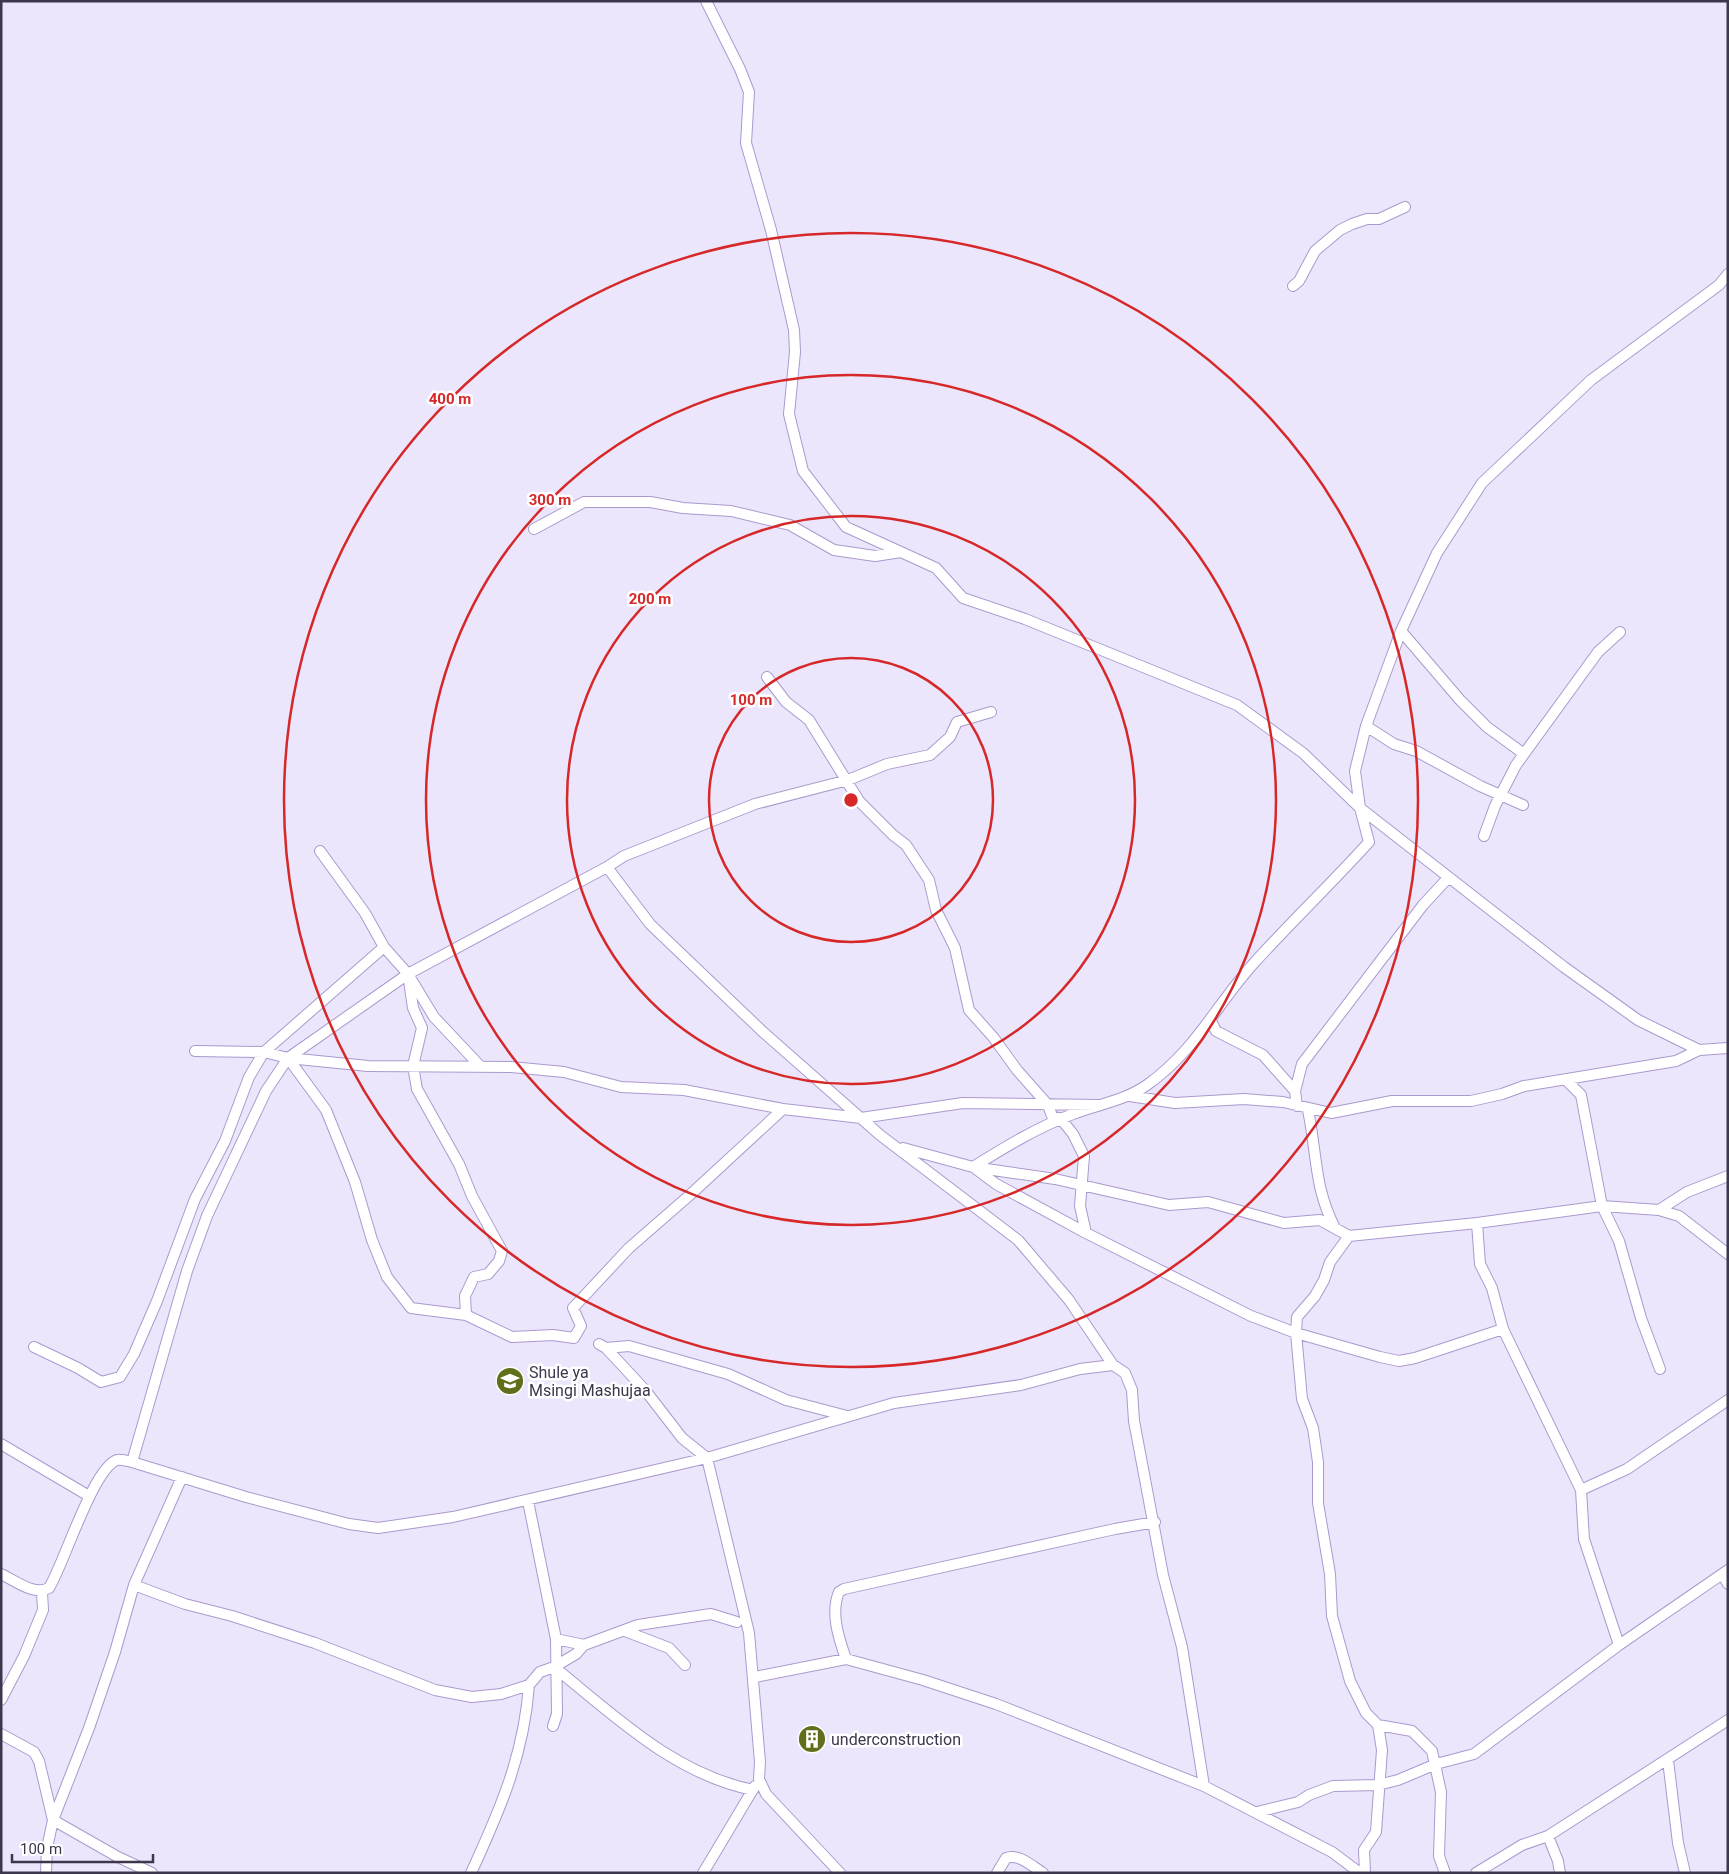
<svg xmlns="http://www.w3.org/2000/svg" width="1729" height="1874" font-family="Roboto,sans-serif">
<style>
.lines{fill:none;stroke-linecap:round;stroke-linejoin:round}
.minor-casing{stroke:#ab99ce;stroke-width:12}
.minor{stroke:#fff;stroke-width:10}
.ring{fill:none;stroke:#d62828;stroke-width:2.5}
.labels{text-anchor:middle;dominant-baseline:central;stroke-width:5;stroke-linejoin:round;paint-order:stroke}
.poi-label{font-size:16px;fill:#3d364c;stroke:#fff;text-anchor:start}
.centre{fill:#d62828;stroke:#fff;stroke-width:2.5}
.ring-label{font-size:15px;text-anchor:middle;font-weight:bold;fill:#d62828;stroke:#fff;stroke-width:5;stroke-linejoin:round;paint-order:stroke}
</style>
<rect width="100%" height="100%" fill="#ece6fc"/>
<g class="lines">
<defs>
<path id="minor" d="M706,1L740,69L749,92L746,143L771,230L794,330L795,352L789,414L803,471L846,527L936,568L963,598L1025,619L1237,705L1303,753L1360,808L1369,842C1332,883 1292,921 1254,963C1216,1005 1196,1050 1147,1085C1124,1101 1099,1104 1073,1114C1038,1127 1005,1147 973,1167
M1728,274L1719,285L1591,380L1482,483L1437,553L1401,631L1366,726L1355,771L1360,808L1564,967L1638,1020L1699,1050L1728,1048
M1293,286L1299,281L1315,251L1340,230L1352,224L1367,219H1379L1405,207
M534,529L584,502H650L683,508L731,511L790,525L834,550L875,556L901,552
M1401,631L1460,700L1487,727L1524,754
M767,677L786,702L809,720L859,801L893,835L906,845L929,880L936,910L955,948L969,1010L993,1037L1017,1070L1048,1105L1052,1116L1061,1119L1073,1134L1084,1156L1080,1206L1086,1233L1251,1316L1296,1333L1380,1357L1399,1361L1415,1358L1503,1329
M1366,726L1394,744L1416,751L1480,786L1523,805
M1484,836L1495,806L1516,765L1598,652L1620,632
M320,851L365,913L384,947L408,974L434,1017L481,1067
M607,867L624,856L755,804L848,780L887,764L930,755L950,737L957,722L991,712
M408,974L413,1008L422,1028L413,1066L417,1089L459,1164L472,1196L502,1251L499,1261L488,1274L474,1277L465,1296L466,1315
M1211,1021L1216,1031L1263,1055L1295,1091
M195,1051L264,1052L288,1058L368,1066L511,1067L564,1072L621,1087L684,1090L783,1109L861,1118L963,1103L1098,1105
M288,1058L326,1110L355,1182L372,1240L387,1277L411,1308L466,1315L512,1337L553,1335L574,1338L581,1326L573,1308L629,1248L691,1194L783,1109
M1566,1080L1581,1095L1602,1206L1619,1241L1641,1318L1660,1369
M1130,1096L1175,1103L1244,1099L1283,1102L1331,1113L1392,1101H1471L1502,1094L1524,1086L1676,1061L1699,1050
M1297,1106L1295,1091L1302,1064L1423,905L1448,878
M1308,1110C1317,1153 1314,1188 1335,1228
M903,1148L973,1167L1055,1179L1169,1205L1208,1202L1284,1223L1320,1220L1349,1236L1477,1223L1602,1206L1659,1210L1687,1192L1728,1176
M976,1169L996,1184L1086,1233
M1659,1210L1679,1216L1728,1254
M1477,1223L1480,1264L1492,1288L1503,1329L1581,1490L1584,1539L1619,1645
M1349,1236L1330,1262L1324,1280L1315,1296L1297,1317L1296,1333L1302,1399L1313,1428L1318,1462V1503L1330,1574L1332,1616L1350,1681L1366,1713L1378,1725L1412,1731L1432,1751L1441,1792L1439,1856L1445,1873
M599,1344L606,1348L645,1390L682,1438L707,1458L749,1633L760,1762L759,1779L766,1794L840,1873
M34,1347L78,1368L101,1382L120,1377L134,1354L157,1301L195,1199L225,1141L249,1077L264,1052L384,947
M606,1348L629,1346L728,1374L786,1400L847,1416
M1,1444L89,1496
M132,1462L187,1271L207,1216L266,1091L288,1058L408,974L607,867L650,924L763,1032L880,1135L1018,1240L1069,1300L1113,1365
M1581,1490L1627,1469L1728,1400
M528,1501L556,1639L557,1714L553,1726
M1,1574C16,1581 34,1596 49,1588C64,1564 93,1468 117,1460C121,1459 128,1461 132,1462L246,1497L349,1524L378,1528L453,1517L707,1458L894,1403L1021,1385L1080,1369L1113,1365L1125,1373L1132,1390L1134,1421L1163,1575L1182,1647L1204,1786
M1722,1574L1728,1584
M134,1585L185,1604L232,1616L315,1643L435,1690L472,1697L501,1694L529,1685L540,1672L554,1667C615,1716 674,1774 753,1790
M625,1631L669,1648L685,1665
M556,1639L584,1645L638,1625L711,1614L737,1622
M846,1659C839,1639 830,1613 839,1592L844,1589L1115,1529L1155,1522
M554,1667L576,1654L584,1645
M755,1677L846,1659L923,1680L996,1704L1204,1786L1332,1852L1360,1873
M1,1700L24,1656L43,1610L42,1592
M1,1734L34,1752L39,1761L53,1820L118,1857L152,1873
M1668,1760L1678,1843L1685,1873
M1257,1812L1298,1802L1309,1795L1333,1786L1378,1785L1398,1780L1436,1764L1474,1754L1619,1645L1728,1570
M1548,1836L1558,1861L1560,1873
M46,1873L47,1848L53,1820L89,1728L115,1652L134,1585L182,1477
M471,1873C500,1810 524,1755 529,1685
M703,1873L755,1786
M997,1873L1006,1858C1018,1853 1032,1866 1043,1873
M1365,1873L1364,1850L1376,1832L1382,1750L1378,1725
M1476,1873L1522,1845L1548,1836L1728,1720"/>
</defs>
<use href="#minor" class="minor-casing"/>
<use href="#minor" class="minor"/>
</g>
<g class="ring">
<circle cx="851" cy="800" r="142"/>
<circle cx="851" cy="800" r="284"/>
<circle cx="851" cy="800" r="425"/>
<circle cx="851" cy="800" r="567"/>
</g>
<defs>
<symbol id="school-disc" viewBox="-11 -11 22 22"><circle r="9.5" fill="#5f6f1a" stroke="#fff"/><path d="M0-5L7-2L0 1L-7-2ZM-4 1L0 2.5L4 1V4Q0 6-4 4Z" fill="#fff"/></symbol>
<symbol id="building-disc" viewBox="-11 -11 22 22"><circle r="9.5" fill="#5f6f1a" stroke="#fff"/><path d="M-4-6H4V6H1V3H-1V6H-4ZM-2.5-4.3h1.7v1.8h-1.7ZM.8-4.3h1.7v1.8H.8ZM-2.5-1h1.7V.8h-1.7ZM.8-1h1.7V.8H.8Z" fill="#fff"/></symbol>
</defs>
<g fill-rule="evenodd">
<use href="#school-disc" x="494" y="1365" width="32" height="32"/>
<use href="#building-disc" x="796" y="1723" width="32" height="32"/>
</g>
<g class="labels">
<g class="poi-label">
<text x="529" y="1372">Shule ya<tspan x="529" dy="18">Msingi Mashujaa</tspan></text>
<text x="831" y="1739">underconstruction</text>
</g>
</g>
<circle cx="851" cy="800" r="8" class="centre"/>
<g class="ring-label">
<text x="450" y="404">400 m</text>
<text x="550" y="505">300 m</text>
<text x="650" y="604">200 m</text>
<text x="751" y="705">100 m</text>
</g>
<rect width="1729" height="1874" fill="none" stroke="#3d364c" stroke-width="5"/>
<path d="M12 1854v8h141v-8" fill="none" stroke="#3d364c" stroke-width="2.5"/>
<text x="20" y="1854" font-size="15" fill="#3d364c" stroke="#ffffff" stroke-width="4" paint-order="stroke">100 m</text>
</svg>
